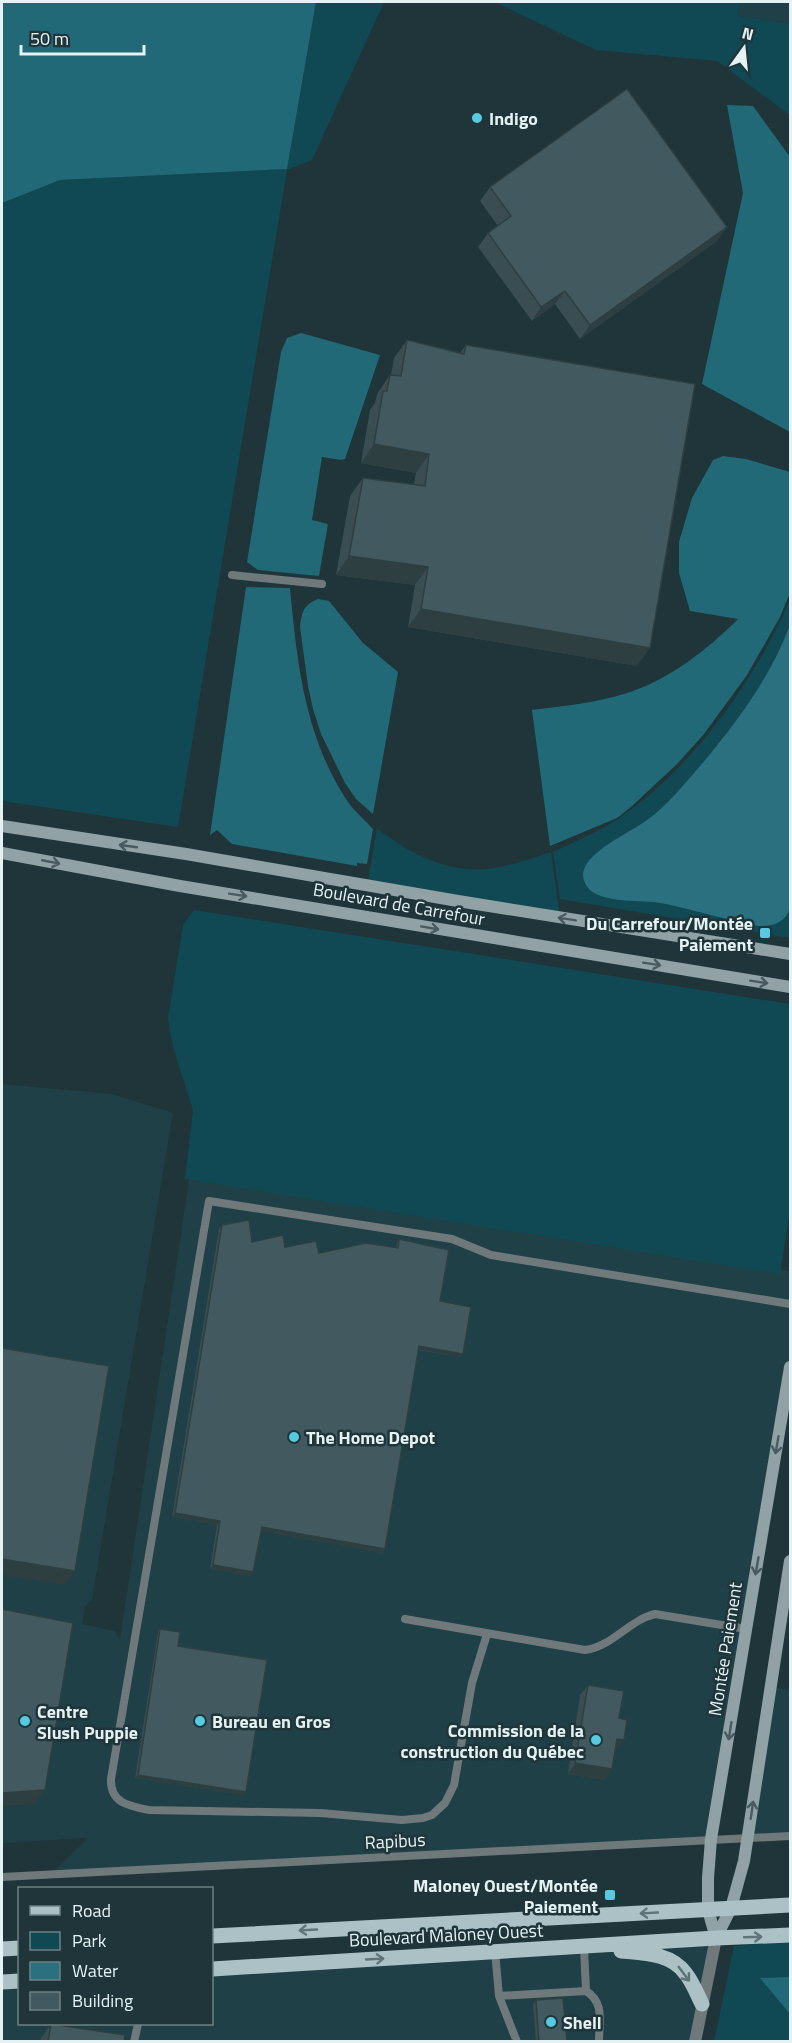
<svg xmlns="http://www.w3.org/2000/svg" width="792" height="2043" font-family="'Titillium Web',sans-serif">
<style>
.built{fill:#1f4046}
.green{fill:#104953}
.forest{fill:#216976}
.water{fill:#2a707e}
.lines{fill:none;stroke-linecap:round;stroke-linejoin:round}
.lane{stroke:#6f797c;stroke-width:8}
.street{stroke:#6f797c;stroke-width:12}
.secondary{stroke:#91a2a6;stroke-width:12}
.primary{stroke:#abc1c6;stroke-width:15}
.wall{fill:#394d52}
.shaded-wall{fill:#2e3f42}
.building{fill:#425a5f;stroke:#2e3f42;stroke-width:1.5}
.oneway{stroke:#475b60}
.oneway2{stroke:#5e7479}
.poi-dot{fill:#55cae0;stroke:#1f353a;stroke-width:2}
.labels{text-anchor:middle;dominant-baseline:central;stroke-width:5;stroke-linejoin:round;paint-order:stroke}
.poi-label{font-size:18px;font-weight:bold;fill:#e4f2f4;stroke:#1f353a;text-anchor:start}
.street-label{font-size:18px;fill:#e4f2f4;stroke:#1f353a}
</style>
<rect width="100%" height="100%" fill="#1f353a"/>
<path class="built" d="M740,2H790V24L738,16Z
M2,1084L112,1094L173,1113L92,1600L85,1606L82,1624L115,1631L120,1640L190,1174L790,1271V1367L711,1839L50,1875L88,1838L2,1843Z
M770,1687L790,1690V1836L747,1839Z
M716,1938L695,2041H2V1982L19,1981L20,2024H212V1969Z"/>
<path class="green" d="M316,2H384L312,160L287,170L178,827L2,801V203L60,180L287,169Z
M494,2H740L738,16L790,24V115L717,61L596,50Z
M790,600V938L560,899L553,852C576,841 601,831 622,816C695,765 755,680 790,600Z
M377,828C407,853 448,873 488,869C510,866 531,859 551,852L560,918L367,886Z
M194,910L790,1004V1209L780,1274L185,1179L193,1110L173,1047L168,1019L183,925Z
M790,1941V2041L714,2042L734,1946Z"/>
<path class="forest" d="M2,2H316L287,169L60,180L2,203Z
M727,105L753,106L790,157V432L702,384L743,193Z
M301,333L380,355L345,459L341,460L322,457L312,520L328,524L319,576L258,570L247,562L281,352L287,338Z
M723,456L746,459L790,472V593L780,617L747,675L704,734L677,764L632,806L617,818L550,846L532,710C564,706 596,703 627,693C669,680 708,649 738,619L690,611L679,573V542L692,498L713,460Z
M246,587L290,588C297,663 305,738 348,802C355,812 365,820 373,829L367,864L357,863V866L232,844L217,830L210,835Z
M318,599L329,601L363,643L398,672L373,814L356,799L345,783L321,734L313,709L308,686L300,627C302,612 303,605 318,599Z
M790,1977V2014L760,1978Z"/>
<path class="water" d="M790,625V908C786,922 773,927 758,926C751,925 743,922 736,921C713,916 689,909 666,904C643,899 616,904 594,893C588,890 583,881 583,875C583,853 631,832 647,820C667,806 684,784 701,765C737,722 770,678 790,625Z"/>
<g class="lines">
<path class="lane" d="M232,575L322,584
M405,1619L585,1650C612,1647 629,1620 655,1614L746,1629
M487,1634L472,1683L454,1785L445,1803L432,1815L423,1818L402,1820L320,1813L149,1810C129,1806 110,1803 111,1779L209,1201L452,1239L491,1255L790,1304
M2,1877L790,1836
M584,1948L586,1991C605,2003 599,2021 599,2042
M495,1951L499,1996L517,2042
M499,1996L586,1991
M134,2042L138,2024"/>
<path class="street" d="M695,2042L716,1938"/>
<path class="secondary" d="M2,826L186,854L458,901L790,954
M2,853L180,886L790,987
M716,1938L708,1910V1878L711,1839L790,1367
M716,1938L731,1908L744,1861L790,1561"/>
<path class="primary" d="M212,1936L790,1905
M2,1949L20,1948
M621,1951C643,1953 672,1953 686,1974C693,1983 697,1994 702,2004
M212,1969L716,1938L790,1935
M2,1982L20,1981"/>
</g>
<path class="wall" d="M490,187L717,241L580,339L555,304L532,321L478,247L488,233L498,226L480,201Z
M407,340L460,353L466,345L637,666L408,627L415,585L336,575L350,496L363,478L414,484L416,473L361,463L370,410L375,403L377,394L390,375H391L394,358Z
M222,1225L252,1242L285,1247L319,1253L396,1248L397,1243L399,1239L440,1301L463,1354L460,1357L418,1350L385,1549L383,1553L261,1531L251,1576L210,1569L217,1525L172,1517L219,1229Z
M160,1629L178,1646L246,1792L244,1795L135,1778L158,1632Z
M588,1685L619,1718L616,1751H615L604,1780L568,1774L580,1695Z
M536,2000L567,2042H536L533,2004Z
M51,2024L124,2042H40L41,2038Z"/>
<path class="shaded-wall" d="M727,227L717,241L580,339L590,325Z
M565,291L555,304L532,321L541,307Z
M374,444L429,454L416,473L361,463Z
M349,556L428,567L415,585L336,575Z
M421,609L650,648L637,666L408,627Z
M419,1346L463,1354L460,1357L416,1349Z
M175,1513L220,1521L217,1525L172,1517Z
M262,1527L385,1549L383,1553L259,1531Z
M2,1559L75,1571L65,1585L2,1575Z
M213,1565L253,1572L251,1576L210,1569Z
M617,1739L624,1740L616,1751L609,1750Z
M575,1763L612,1769L604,1780L568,1774Z
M138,1775L246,1792L244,1795L135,1778Z
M45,1790L35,1804L2,1806V1793Z"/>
<path class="building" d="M627,89L727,227L590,325L565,291L541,307L488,233L511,216L490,187Z
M407,340L464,354L466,345L695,384L650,648L421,609L428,567L349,556L363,478L425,486L429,454L374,444L383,391H387L390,375L401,376Z
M249,1220L252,1242L283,1235L285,1247L316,1241L319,1253L366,1243L398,1248L399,1239L449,1250L440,1301L471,1307L463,1354L419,1346L385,1549L262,1527L253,1572L213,1565L220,1521L175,1513L222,1225Z
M2,1348L109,1366L75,1571L2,1559Z
M2,1609L73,1623L45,1790L2,1793Z
M160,1629L180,1632L178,1646L267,1660L246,1792L138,1775Z
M588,1685L624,1691L619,1718L627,1720L624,1740L617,1739L612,1769L575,1763Z
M563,1998L567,2042H539L536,2000Z
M51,2024L125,2035L124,2042H48Z
M512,2040V2042L491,2041Z"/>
<defs><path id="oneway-shaft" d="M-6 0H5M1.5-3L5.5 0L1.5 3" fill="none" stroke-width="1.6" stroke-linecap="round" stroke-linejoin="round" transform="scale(1.5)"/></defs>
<g class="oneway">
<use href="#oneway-shaft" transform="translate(128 846) rotate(-172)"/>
<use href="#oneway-shaft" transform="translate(51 862) rotate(11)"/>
<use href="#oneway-shaft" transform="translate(238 895) rotate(9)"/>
<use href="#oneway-shaft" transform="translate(567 919) rotate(-171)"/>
<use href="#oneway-shaft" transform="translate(430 928) rotate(10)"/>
<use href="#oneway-shaft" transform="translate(652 964) rotate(9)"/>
<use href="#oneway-shaft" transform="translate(759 982) rotate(9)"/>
<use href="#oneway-shaft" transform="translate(777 1445) rotate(100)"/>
<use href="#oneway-shaft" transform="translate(757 1566) rotate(100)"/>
<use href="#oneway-shaft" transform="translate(730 1731) rotate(99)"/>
<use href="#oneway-shaft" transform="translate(752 1810) rotate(-82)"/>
</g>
<g class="oneway2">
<use href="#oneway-shaft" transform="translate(649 1913) rotate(177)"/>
<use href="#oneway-shaft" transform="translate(308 1930) rotate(177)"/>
<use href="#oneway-shaft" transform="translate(753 1937) rotate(-2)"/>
<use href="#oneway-shaft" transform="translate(375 1959) rotate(-3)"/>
<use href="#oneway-shaft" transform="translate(684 1974) rotate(53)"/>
</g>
<g class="poi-dot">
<circle cx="477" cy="118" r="6"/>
<rect x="759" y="927" width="12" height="12" rx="3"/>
<circle cx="294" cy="1437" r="6"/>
<circle cx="25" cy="1721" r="6"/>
<circle cx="200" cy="1721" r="6"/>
<circle cx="596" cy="1740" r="6"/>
<rect x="604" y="1889" width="12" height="12" rx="3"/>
<circle cx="551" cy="2022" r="6"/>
</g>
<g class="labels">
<g class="poi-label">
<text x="489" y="118">Indigo</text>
<text x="753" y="923" text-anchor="end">Du Carrefour/Montée<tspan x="753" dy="21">Paiement</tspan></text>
<text x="306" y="1437">The Home Depot</text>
<text x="37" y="1711">Centre<tspan x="37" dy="21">Slush Puppie</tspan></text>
<text x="212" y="1721">Bureau en Gros</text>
<text x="584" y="1730" text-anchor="end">Commission de la<tspan x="584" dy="21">construction du Québec</tspan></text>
<text x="598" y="1885" text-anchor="end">Maloney Ouest/Montée<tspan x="598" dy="21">Paiement</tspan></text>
<text x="563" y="2022">Shell</text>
</g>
<g class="street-label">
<text transform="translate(399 904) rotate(10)">Boulevard de Carrefour</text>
<text transform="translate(725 1649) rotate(-81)">Montée Paiement</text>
<text transform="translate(395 1841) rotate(-3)">Rapibus</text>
<text transform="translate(446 1935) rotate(-3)">Boulevard Maloney Ouest</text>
</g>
</g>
<rect width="792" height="2043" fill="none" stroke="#e4f2f4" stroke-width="6"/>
<rect x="18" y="1887" width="195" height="138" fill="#1f353a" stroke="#6e8184" stroke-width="1.5"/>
<rect x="30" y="1906" width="30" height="9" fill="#abc1c6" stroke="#6e8184" stroke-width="1.5"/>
<text x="72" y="1917" font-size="18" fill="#e4f2f4">Road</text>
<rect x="30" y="1932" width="30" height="18" fill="#104953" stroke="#6e8184" stroke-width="1.5"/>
<text x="72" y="1947" font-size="18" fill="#e4f2f4">Park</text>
<rect x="30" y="1962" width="30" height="18" fill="#2a707e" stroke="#6e8184" stroke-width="1.5"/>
<text x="72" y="1977" font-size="18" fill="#e4f2f4">Water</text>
<rect x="30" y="1992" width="30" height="18" fill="#425a5f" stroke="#6e8184" stroke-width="1.5"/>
<text x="72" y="2007" font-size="18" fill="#e4f2f4">Building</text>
<g transform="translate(744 48) rotate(15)" stroke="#1f353a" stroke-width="4.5" paint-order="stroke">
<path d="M0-4.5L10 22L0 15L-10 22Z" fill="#e4f2f4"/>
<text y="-9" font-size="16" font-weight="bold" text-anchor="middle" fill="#e4f2f4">N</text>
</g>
<path d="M21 45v9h123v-9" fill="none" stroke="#e4f2f4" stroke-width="3"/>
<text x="30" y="45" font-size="18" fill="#e4f2f4" stroke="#1f353a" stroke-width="4.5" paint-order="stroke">50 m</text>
</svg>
